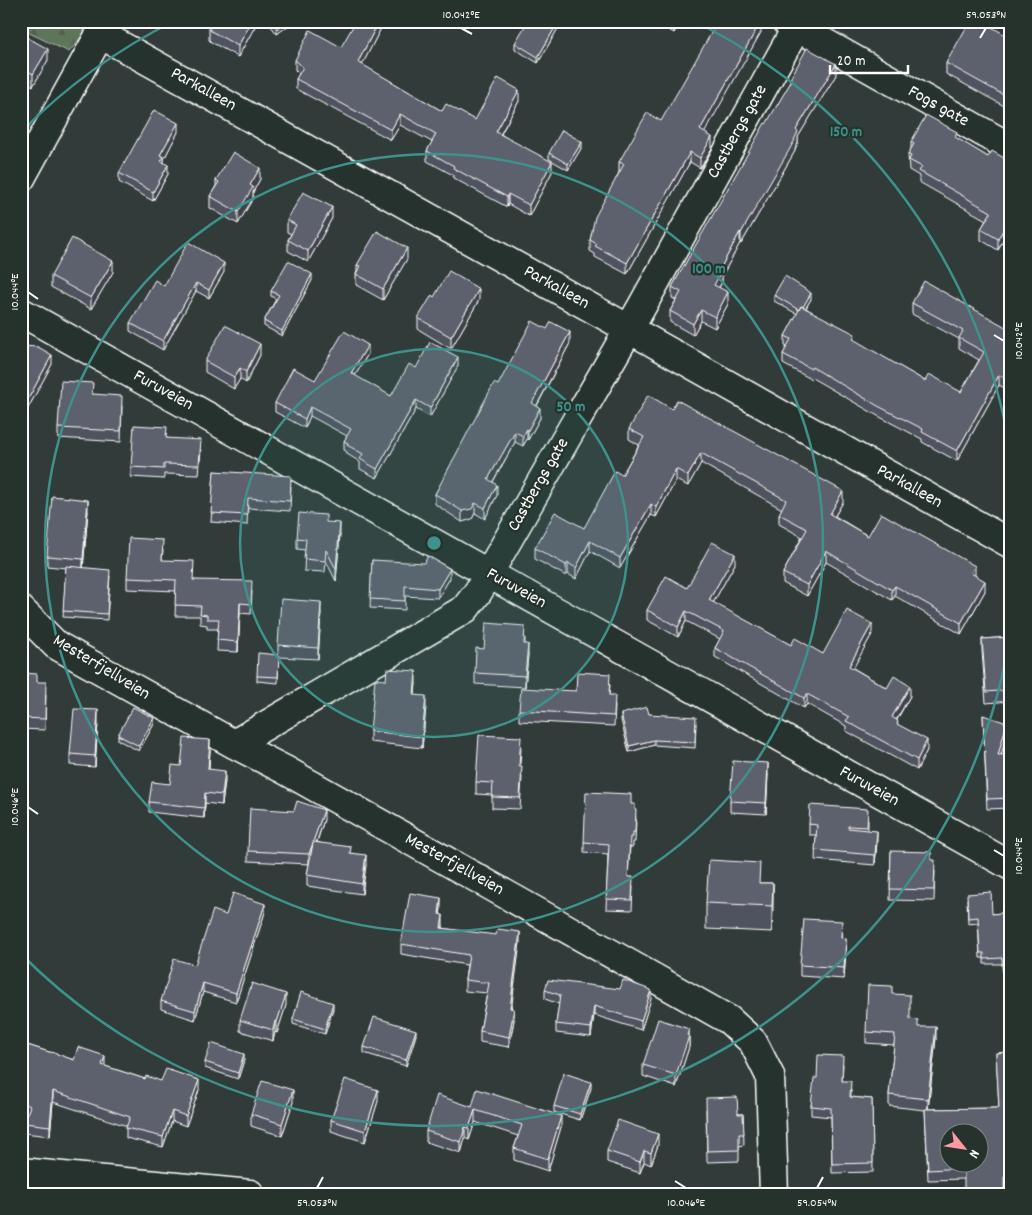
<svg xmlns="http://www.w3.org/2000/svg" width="1032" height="1215" font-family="Dekko,sans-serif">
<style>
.forest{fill:url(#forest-firs);stroke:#aebaac}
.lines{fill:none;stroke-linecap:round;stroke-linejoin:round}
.street-casing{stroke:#fff;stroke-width:31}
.secondary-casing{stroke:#fff;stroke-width:31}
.street{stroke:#26332d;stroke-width:28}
.secondary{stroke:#26332d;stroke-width:28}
.wall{fill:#50535e;stroke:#fff}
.shaded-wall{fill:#41434c;stroke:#fff}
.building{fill:#5d606d;stroke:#fff;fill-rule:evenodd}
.ticks{fill:none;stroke:#fff;stroke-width:2}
.ring{fill:none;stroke:#3f918b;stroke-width:2.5}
.labels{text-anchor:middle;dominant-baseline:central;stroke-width:4.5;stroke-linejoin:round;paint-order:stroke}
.street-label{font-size:18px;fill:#fff;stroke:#26332d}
.centre{fill:#3f918b;stroke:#26332d;stroke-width:2.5}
.ring-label{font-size:15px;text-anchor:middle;font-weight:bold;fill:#3f918b;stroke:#26332d;stroke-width:4.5;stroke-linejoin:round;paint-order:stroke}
.neatline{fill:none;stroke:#fff;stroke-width:2}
.ticks-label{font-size:12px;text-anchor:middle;fill:#fff}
</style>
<defs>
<pattern id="forest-firs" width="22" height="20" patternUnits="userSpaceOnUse" patternTransform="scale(1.25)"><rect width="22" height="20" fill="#5d7459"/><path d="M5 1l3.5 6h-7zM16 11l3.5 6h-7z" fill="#535c51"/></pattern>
</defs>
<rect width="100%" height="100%" fill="#313c3a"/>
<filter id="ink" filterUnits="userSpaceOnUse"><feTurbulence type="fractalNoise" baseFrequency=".02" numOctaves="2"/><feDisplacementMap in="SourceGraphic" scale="10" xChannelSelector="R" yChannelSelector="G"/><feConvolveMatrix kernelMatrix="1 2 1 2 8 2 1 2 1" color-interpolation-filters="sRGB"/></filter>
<g filter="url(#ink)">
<path class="forest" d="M21,21H94L69,52L21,29Z"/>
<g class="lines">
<defs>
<path id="street" d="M786,21L1011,148
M100,34L629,329L1011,544
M21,178L100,34L110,21
M21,312L1011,866
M21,610L56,645L234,744L285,770L729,1020L753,1042L770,1076L774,1194
M234,744L465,609L478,592L641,308L800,21"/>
<path id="secondary" d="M21,1172L250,1194"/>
</defs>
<use href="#street" class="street-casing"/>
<use href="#secondary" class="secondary-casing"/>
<use href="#street" class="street"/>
<use href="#secondary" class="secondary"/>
</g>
<path class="wall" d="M211,21H258L238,57L211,42L209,40V28L211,24Z
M267,21H294L277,34Z
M380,21V30L362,65L442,111L475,120L519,101L501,134L552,172L529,216L508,204L507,207L453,178V175L427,161V151L432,142L400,125L391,140L296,89V79L299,74L295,70V60L341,47Z
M631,21H649L645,29Z
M653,21H680L674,33Z
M557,30L538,63L515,49V43Z
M761,32L704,133L712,148L700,168L690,162L627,274L595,257V254L590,251V240L619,172V162L661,121Z
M21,34L48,60L33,86L28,83L21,94Z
M1011,38V118L1006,116V107L946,74V63Z
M836,75L798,137V143L795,149V151L741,244L740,243L722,276V282L719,288L728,304L715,328L701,321L693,335L670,322V311L676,300L672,298V287L790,84V79Z
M178,132L164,159V163L168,174L153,201L119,182V173Z
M957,139L988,157L1011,162V238L1006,235L998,250L981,240V229L986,220L919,182V176L909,170L908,154L911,149V142Z
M582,147L568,170L549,159V153Z
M260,179L253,192V198L238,224L210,208V196L216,186V180Z
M332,218L308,262L288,251V240L291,234L287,232V220Z
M407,259L383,300L356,285V274L357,272V265Z
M113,272L91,309L51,287V276Z
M224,272L209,298L196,291L163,350L130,331V323L164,286Z
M312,280L282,336L264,326V321L276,299L271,296V291Z
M774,295L811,299L806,308L855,341L925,381L961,392L979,360L959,348V339L912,314V303L1011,330L1008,390L999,385L957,461L922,442V439L878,416L812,378L811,379L783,364V354L787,347L785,346V336L797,314L774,301Z
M434,297L479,300L451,349L418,329V318Z
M570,343L537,406L540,418L528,440L527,439L523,446L515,442L493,482L497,495L485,519L475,513L472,519L462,522L435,504V494L498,385Z
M21,346L52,364L27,410L21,409Z
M368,354L355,376L391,396L416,368L458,366L430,417L416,409L377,478L360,469V462L347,454V452L344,450V441L347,436L310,416L305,428L275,412V403L315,380Z
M260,355L246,383L240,379L234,389L205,372V361Z
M93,394L122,406L121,442L58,438V428Z
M672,409L843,502L835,516L868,536L975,575L985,591L961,634L895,596L892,600L826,562L807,596L783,583V573L802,537L779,524V514L782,509L701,463L688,486L676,480L656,517L651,515L620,568L590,551L576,579L568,574L566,576L535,559V548L584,528L622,475L639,445L629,439V429Z
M167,438L201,450L199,475L164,474V479L131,477V467Z
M214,471L291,486L290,511L248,508L247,525L211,522Z
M88,511L83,568L110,576L107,620L63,617L66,568L47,566V556Z
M326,522L340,534L336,581L326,561L325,572L304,571L305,550L297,549V538Z
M163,550L162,560L194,580L252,591L251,614L240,613L238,652L217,651L218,629H207V625L200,624V616H175L176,591L127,589V578Z
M372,560L450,578L438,598L405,596V610L370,608Z
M735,564L713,603L791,645L823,654L872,634L853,668L887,688L910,696L897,720L898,725L927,750L917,770L846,731V726L807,704L804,708L715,657V648L720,639L686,621L678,637L647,620V610L687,588Z
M321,613L318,659L279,657L278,683L257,681V676L278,655V645Z
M525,637V644L528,655L525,687L475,684V673L484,649Z
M1011,637V701L986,703L982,651V639Z
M21,673L46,694L45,730L21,729Z
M416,683L415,695L426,707L422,748L370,742V731Z
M610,685L609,695L615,706L614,726L519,721V710L576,691Z
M621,714H649L696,723L695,748L654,745L629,752L621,720Z
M983,715L1007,733L1001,755L1011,754V808L987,809Z
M98,722L95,767L70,765V754Z
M154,724L139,751L118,740V735Z
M521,748L520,766L522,777L520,809L492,808V795L476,794V782Z
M210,750L209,769L225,781L222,805L205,803L204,818L149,812V802L170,784L181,766Z
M768,774L766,814L730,812V801Z
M631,804L635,810L636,820L635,842H633V847H630L628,877L633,887L632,910L606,909L608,854L584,852V842Z
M868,819V830L877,841L875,865L815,860L816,835H809V824Z
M324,820L317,842L351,853L366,865L362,894L307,886V875L309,864L248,861V851Z
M891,851L935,871L934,901L890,900Z
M760,883H773L772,932L706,929V903Z
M967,899L992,914L1011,912V991H1004L1002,964H984V958H980L978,923L968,924Z
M441,908L440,914L443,925V928L520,942L511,1009L514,1020L509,1047L480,1042V1031L487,993L465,991V980L467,965L401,954V944Z
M265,912L236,1002L203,992L195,1020L161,1009V1001L195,965L226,915Z
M842,933L841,938L846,949L844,979L800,976V965Z
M545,990L651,999L641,1030L594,1015L591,1037L556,1033V1024L559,1004L545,999Z
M892,994L910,1019L918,1027L936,1038L928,1109L999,1108L996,1053L1008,1052L1007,1029L1011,1028V1188H1004L964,1179L928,1180L925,1110L889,1106V1095L894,1045L866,1043V1032Z
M286,1005L277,1033L275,1032L273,1041L240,1031V1020Z
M333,1009L325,1034L293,1024V1019Z
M689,1029V1047L676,1087L643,1076V1065Z
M416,1035L406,1066L364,1053V1047Z
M21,1043L74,1060L105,1066L145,1079L161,1081L199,1090L186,1126L172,1121L163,1147L126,1138V1128L127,1126L53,1102L50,1136L24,1133V1123L27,1115L21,1113Z
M244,1060L238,1079L205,1068V1062Z
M843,1064L842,1081L851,1090V1097L872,1099L873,1172L832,1173L831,1117L811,1115V1106L817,1078Z
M591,1088L580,1120L554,1112V1106Z
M378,1101L365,1142L331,1131V1120Z
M293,1102L282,1136L251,1126V1114Z
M472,1107L561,1127L548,1171L514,1160V1148L518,1136L475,1122L469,1140L465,1138L461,1153L426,1142V1131Z
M706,1109L738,1114H743L744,1145L739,1146V1161L707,1162Z
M658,1145L651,1165L644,1162L640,1173L607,1162V1151Z"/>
<path class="shaded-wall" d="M252,21H258L238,57V46Z
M287,21H294L277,34V29Z
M379,21L380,30L358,73V62Z
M645,21H649L645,29Z
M675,21H680L674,33V23Z
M761,21V32L700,141V130Z
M557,24V30L538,63V57Z
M1011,39V50L1007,45Z
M48,49V60L33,86V74Z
M836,64V75L798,137V143L795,149V151L741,244V233L796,130Z
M28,71V83L21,94V83Z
M519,90V101L496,142V132Z
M400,114V125L391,140V130Z
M178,123V132L164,159V166L161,171L160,155Z
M712,137V148L700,168V158Z
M582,142V147L568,170V164Z
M690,152V162L627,274V263Z
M552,162V172L529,216V205Z
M168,165V174L153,201V192Z
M260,168V179L253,192V198L238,224V212L250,185Z
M508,194V204L507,207V197Z
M332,207V218L308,262V251Z
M1006,225V235L998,250V239Z
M740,232V243L722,276V282L714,296V285L720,269Z
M407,248V259L383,300V289Z
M113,261V272L91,309V298Z
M224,263V272L209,298V290Z
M312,274V280L282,336V331Z
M196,283V291L163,350V341Z
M479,289V300L451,349V337Z
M728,292V304L715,328V317Z
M811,293V299L801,316V310Z
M701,310V321L693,335V324Z
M570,332V343L532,414V403Z
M260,344V355L246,383V372Z
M368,345V354L351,382V373Z
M52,355V364L27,410V401Z
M458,357V366L430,417V408Z
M240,368V379L234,389V377Z
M1011,374V385L1008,390V380Z
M999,375V385L957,461V451Z
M416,400V409L377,478V469Z
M310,407V416L305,428V419Z
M540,408V418L528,440V430Z
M527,429V439L523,446V436Z
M515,432V442L488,490V479Z
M701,453V463L688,486V476Z
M676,469V480L656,517V507Z
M497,485V495L485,519V508Z
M843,491V502L830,524V514Z
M88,500V511L83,569V559Z
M475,503V513L472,519L462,522V511Z
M651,504V515L620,568V558Z
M340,523V534L336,581V569Z
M590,541V551L576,579V568Z
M826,551V562L807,596V585Z
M735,554V564L709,610V600Z
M568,563V574L566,576V565Z
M975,566V576L971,573Z
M450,569V578L438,598V589Z
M985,581V591L961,634V623Z
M895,586V596L892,600V590Z
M321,602V613L318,659V648Z
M240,603V613L238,652V642Z
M686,611V621L678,637V627Z
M872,624V634L849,676V666Z
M528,644V655L525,687V676Z
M416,671V683L414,706V695Z
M910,686V696L892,727V717Z
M807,694V704L804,708V698Z
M426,696V707L422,748V737Z
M98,710V722L95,767V756Z
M154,718V724L139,751V746Z
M1007,723V733L998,765V755Z
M210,740V750L208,779V769Z
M654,740V745L629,752V746Z
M927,740V750L917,770V760Z
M768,763V774L766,814V803Z
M225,771V781L222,805V795Z
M205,793V803L204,818V808Z
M324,810V820L313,852V842Z
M877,831V841L875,865V855Z
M313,843L309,864V854Z
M366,855V865L362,894V884Z
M773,883V910L772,932V906Z
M441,898V908L439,924V914Z
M265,904V912L236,1002V993Z
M443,915V925L441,938V928Z
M520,932V942L510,1019V1008Z
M846,938V949L844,979V968Z
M203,983V992L195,1020V1011Z
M651,990V999L641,1030V1021Z
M286,994V1005L277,1033V1022Z
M333,1003V1009L325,1034V1029Z
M594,1006V1015L591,1037V1028Z
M514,1009V1020L509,1047V1037Z
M275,1021V1032L273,1041V1030Z
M936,1027V1038L928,1110V1099Z
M689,1029V1047L676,1087V1075Z
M416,1030V1035L406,1066V1060Z
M244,1054V1060L238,1079V1073Z
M105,1056V1066L102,1065Z
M199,1080V1090L186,1126V1116Z
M591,1082V1088L580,1120V1114Z
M293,1090V1102L282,1136V1124Z
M378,1090V1101L365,1142V1131Z
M53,1091V1102L50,1136V1126Z
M475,1110V1122L469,1140V1128Z
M172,1111V1121L163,1147V1137Z
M561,1116V1127L548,1171V1159Z
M465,1127V1138L461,1153V1142Z
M658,1134V1145L651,1165V1153Z
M644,1151V1162L640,1173V1162Z"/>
<path class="building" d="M213,21H252L238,46L211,31L209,28Z
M271,21H287L277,29Z
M356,21H379L358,62L442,111L446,104L475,120L498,78L519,90L496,132L552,162L529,205L508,194L507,197L453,168L454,166L427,151L436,134L400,114L391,130L296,79L303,67L295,60L310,30L341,47Z
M528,21H552L557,24L538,57L515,43Z
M718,21H761L700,130L712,137L700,158L690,152L627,263L595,246L597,244L590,240L595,217L624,164L619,162L647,113L661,121Z
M970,21H981L1011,38L1007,45L1011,48V107L1006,104L1009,98L946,63Z
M21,34L48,49L33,74L28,71L21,83Z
M807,48L836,64L796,130L798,132L794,140H795L741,233L740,232L720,269L722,271L714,285L728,292L715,317L701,310L693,324L670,311L681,292L672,287L765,123L766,124L792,80L790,79Z
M154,110L178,123L160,155L164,157L161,161L168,165L153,192L119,173Z
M926,115L957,132L955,137L988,157L992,151L1011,162V227L1006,225L998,239L981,229L991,212L919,171L922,167L909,160L911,156L908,154L914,144L911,142Z
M562,130L582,142L568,164L549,153Z
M233,152L260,168L250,185L253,187L238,212L210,196L219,182L216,180Z
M303,192L332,207L308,251L288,240L296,225L287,220Z
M377,231L407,248L383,289L356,274L360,266L357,265Z
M72,238L113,261L91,298L51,276Z
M188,242L224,263L209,290L196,283L163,341L130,323L155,280L164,286Z
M288,261L312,274L282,331L264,321L279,295L271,291Z
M449,271L479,289L451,337L418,318L432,295L434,297Z
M785,276L811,293L803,307L801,306L799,310L774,295Z
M924,281L1011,330V374L1008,380L999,375L957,451L922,432L923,429L878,406L812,367L811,369L783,354L791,339L785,336L801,306L855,334L853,339L925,381L929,374L961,392L984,352L959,338L963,331L912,303Z
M532,321L547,329L551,322L570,332L532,403L540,408L528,430L527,429L523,436L515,432L488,479L497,485L485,508L475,503L472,509L462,511L435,494L494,383L498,385Z
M225,325L260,344L246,372L240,368L234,377L205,361Z
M344,331L368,345L351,373L391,396L409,364L416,368L430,342L458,357L430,408L416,400L377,469L360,459L363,454L347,445L348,443L344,441L351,429L310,407L305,419L275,403L293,368L315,380Z
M21,346L38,347L52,355L27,401H21Z
M61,381L93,383L92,394L122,396L121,431L58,428Z
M648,395L672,409L677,400L843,491L830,514L868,536L881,513L975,566L971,573L985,581L961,623L895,586L892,590L826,551L807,585L783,573L807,529L779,514L786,500L701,453L688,476L676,469L656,507L651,504L620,558L590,541L576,568L568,563L566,565L535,548L555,512L584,528L615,471L622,475L644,437L629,429Z
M134,425L167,427L166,438L201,440L199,465L164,464V469L131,467Z
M214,471L291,476L290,501L248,498L247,515L211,513Z
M52,496L88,500L83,559L47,556Z
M299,513L326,515V522L340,523L336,569L326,550L325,561L304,559L306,539L297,538Z
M129,538L163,540L162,560L194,561L193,580L252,581L251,604L240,603L238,642L217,640L219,619H207V615L200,614L201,606L175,605L176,580L127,578Z
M712,542L735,554L709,600L791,645L795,638L823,654L847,610L872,624L849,666L887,688L894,676L910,686L892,717L898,721L897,724L927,740L917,760L846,721L849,717L807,694L804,698L715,648L724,631L686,611L678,627L647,610L666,576L687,588Z
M428,556L450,569L438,589L405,586V601L370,599L372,560L424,563Z
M66,566L110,570L107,614L63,611Z
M281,599L321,602L318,648L278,645Z
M486,623L525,626L524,644H528L525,676L475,673L476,648L484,649Z
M1011,637V690L986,692L982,639Z
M258,653L279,655L278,677L257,676Z
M387,669L416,671L414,695L426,696L422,737L370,731L375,679L386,680Z
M577,672L610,674L609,695H615L614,716L519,710L521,688L576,691Z
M21,673L37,674V682H46L45,719L21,718Z
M133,707L154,718L139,746L118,735Z
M647,707L649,714L696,717L695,742L654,740L629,746L621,714Z
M74,709L98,710L95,756L70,754Z
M983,715L1007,723L998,755L1011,754V798L987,799Z
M479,735L521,737L519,766H522L520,798L492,797L493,783L476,782Z
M184,738L210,740L208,769L225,771L222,795L205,793L204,808L149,802L152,782L170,784L172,765L181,766Z
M733,761L768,763L766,803L730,801Z
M586,792L631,794V804H635V810H636L635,832H633V837H630L628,877H633L632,900L606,899L609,844L584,842Z
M297,801L324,810L313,842L351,847L350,853L366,855L362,884L307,875L313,843L309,854L248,851L250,808L294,811Z
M810,805L868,809L867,827L848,826V828L877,831L875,855L815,850L817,825L809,824Z
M891,851L931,852V860H935L934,890L890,889Z
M709,860L760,863L759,883H773L772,906L706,903Z
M991,892L992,914L1011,912V985L1004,986L1002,958L984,959V953H980L978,917L968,918L967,894Z
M233,893L265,904L236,993L203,983L195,1011L161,1001L174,959L195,965L213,910L226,915Z
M410,893L441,898L439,914L443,915L441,928L496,935L497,929L520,932L510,1008L514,1009L509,1037L480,1031L489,983L465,980L469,955L401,944Z
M804,919L842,921L841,937L846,938L844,968L800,965Z
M548,980L620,989L623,980L651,990L641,1021L594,1006L591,1028L556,1024L560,995L545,990Z
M252,983L286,994L277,1022L275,1021L273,1030L240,1020Z
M868,985L892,986V994L910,995V1019L918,1020V1027H936L928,1099L889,1095L895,1034L866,1032Z
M301,992L333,1003L325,1029L293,1019Z
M374,1017L416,1030L406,1060L364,1047Z
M658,1019L689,1029L687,1035L689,1036L676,1075L643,1065Z
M1011,1028V1177H1004V1194H964V1168L928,1170L925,1109L999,1108L996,1053L1008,1052L1007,1029ZM950,1132H980V1162H950Z
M21,1043L49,1052L57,1053V1054L74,1060L78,1047L105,1056L102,1065L145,1079L146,1076L161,1081L166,1069L199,1080L186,1116L172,1111L163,1137L126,1128L130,1117L53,1091L50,1126L24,1123L30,1106L21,1102Z
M211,1043L244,1054L238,1073L205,1062Z
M818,1055L843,1056L842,1081H851L850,1097L872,1099L873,1163L832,1164L831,1108L811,1106L814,1078H817Z
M564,1073L591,1082L580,1114L554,1106Z
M345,1079L378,1090L365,1131L331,1120Z
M262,1081L293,1090L282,1124L251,1114Z
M477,1089L561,1116L548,1159L514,1148L522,1125L475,1110L469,1128L465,1127L461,1142L426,1131L437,1095L472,1107Z
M737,1097L738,1114H743L744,1134H739V1150L707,1151L706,1098Z
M618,1120L658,1134L651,1153L644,1151L640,1162L607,1151Z"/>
</g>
<path class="ticks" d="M461,28L472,34M980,38L986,28M28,292L38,299M994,335L1004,341M28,807L38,814M994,850L1004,856M675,1181L686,1188M317,1188L323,1177M817,1188L823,1177"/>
<circle cx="434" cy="543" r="194" fill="#3f918b" fill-opacity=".12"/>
<g class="ring">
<circle cx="434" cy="543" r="194"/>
<circle cx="434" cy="543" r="389"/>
<path d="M1011 629A583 583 0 0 1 22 955M22 131A583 583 0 0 1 174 21M694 21A583 583 0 0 1 1011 457"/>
</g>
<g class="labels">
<g class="street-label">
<text transform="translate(203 90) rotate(29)">Parkalleen</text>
<text transform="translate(938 107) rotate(29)">Fogs gate</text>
<text transform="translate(738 132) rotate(-61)">Castbergs gate</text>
<text transform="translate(556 288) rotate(29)">Parkalleen</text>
<text transform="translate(163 391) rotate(29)">Furuveien</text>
<text transform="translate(539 485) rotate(-60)">Castbergs gate</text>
<text transform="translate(909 487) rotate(29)">Parkalleen</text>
<text transform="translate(516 589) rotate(29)">Furuveien</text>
<text transform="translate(101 668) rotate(31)">Mesterfjellveien</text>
<text transform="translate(869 787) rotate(29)">Furuveien</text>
<text transform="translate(454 865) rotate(29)">Mesterfjellveien</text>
</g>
</g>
<circle cx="434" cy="543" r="8" class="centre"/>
<g class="ring-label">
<text x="846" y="136">150 m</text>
<text x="709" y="273">100 m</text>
<text x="571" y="411">50 m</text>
</g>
<rect width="1032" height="1215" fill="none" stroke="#26332d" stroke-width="55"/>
<g transform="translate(964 1148) rotate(120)"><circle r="24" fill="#26332d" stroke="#7d8581"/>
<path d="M0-4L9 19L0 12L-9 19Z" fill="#ff9aa2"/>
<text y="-8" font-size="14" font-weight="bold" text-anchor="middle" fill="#ffffff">N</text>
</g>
<path d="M830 65v8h78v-8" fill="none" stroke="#ffffff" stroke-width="2.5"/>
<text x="837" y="65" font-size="15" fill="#ffffff" stroke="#26332d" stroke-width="4" paint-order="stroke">20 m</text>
<rect x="28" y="28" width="976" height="1160" class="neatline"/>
<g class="ticks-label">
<text x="461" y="18">10.042°E</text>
<text x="986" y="18">59.053°N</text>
<text transform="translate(14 292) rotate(-90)" y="4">10.044°E</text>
<text transform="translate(1018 341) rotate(-90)" y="4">10.042°E</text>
<text transform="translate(14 807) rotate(-90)" y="4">10.046°E</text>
<text transform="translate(1018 856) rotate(-90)" y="4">10.044°E</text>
<text x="317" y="1206">59.053°N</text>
<text x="686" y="1206">10.046°E</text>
<text x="817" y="1206">59.054°N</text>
</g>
</svg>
